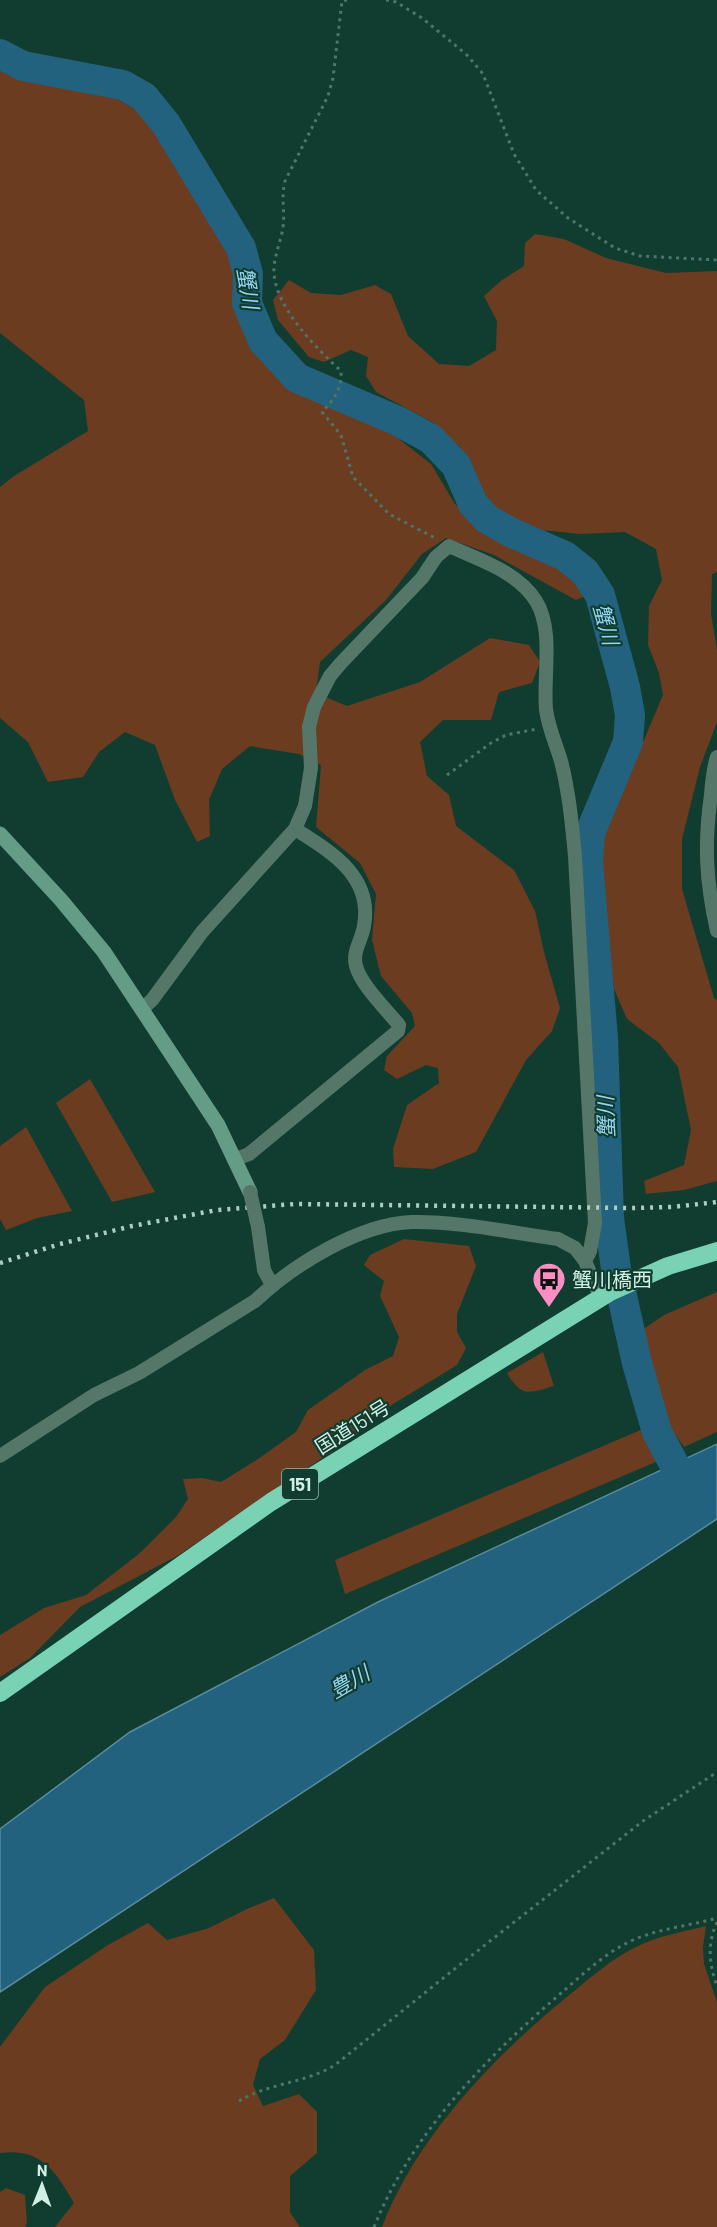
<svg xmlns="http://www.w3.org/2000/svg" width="717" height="2227" font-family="Barlow,'Noto Sans JP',sans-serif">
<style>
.green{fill:#6b3c20}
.water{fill:#22627e;stroke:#578c9d;stroke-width:1.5}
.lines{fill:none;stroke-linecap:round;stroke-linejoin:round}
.river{stroke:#22627e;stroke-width:30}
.path{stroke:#4e7568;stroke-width:3;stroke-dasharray:3 4.5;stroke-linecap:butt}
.street{stroke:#55776a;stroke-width:14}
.secondary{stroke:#649c88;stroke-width:15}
.highway{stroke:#78d2b3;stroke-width:18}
.rail{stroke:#aecec2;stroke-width:4.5;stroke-dasharray:3 6;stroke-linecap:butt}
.street-bridge{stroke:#55776a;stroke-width:14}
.labels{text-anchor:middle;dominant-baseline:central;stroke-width:4.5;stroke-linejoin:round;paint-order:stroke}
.shield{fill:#113d30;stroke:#98baae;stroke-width:1.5}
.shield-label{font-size:18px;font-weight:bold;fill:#d2efe4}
.poi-label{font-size:20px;fill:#d2efe4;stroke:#113d30;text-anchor:start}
.street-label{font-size:20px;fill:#d2efe4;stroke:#113d30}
.water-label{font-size:21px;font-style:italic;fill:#95d4f2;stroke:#113d30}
</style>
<rect width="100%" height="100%" fill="#113d30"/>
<path class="green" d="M0,71L21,80L107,93L143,114L162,140L221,234L236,280L237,309L263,352L290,382L307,393L389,431L431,464L455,504L497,537L559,566L581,584L585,596L576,600L494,555L446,538L422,554L386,600L320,662L316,693L347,706L420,682L490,638L529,645L540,662L532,683L499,692L491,720H443L420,742L427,776L449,795L456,826L514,870L535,911L545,956L560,1008L552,1031L526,1060L476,1152L433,1169L394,1167L393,1149L407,1105L439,1083L438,1068L426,1065L397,1079L384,1070L387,1056L415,1026L412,1013L381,976L372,940L376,894L360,863L316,827L321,765L299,754L250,746L222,769L209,800L210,836L197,842L175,800L155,745L125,732L99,752L83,777L48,782L28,742L0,718V487L14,476L88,431L84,400L0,333Z
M535,234L564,239L606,258L666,273L717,271V572L712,574L711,614L717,650V722L700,767L682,839V889L714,998L717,1000V1181L684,1190L646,1194L644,1181L684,1165L691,1130L678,1067L659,1043L627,1019L614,989L598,855L610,820L663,695L659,673L648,645L649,606L662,580L656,549L625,532L580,534L532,529L499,515L477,486L460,447L432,422L376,392L366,376L368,357L351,350L324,362L309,357L278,320L273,300L289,280L311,293L341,295L375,285L391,294L408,336L439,364L469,366L496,350L497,321L484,296L502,280L524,266L525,243Z
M90,1079L155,1192L112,1202L56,1103Z
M26,1127L72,1211L37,1218L6,1230L0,1219V1146Z
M404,1239L469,1246L476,1266L457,1314V1332L466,1348L457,1365L372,1417L358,1434L177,1556L80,1607L30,1658L0,1677V1635L44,1608L86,1595L140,1553L176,1517L188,1499L183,1479L202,1478L221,1482L258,1459L296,1432L308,1410L365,1370L393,1356L399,1337L380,1296L384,1281L364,1265L370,1255Z
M717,1292V1432L684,1447L667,1423L642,1330L664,1315Z
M543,1352L554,1386C529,1393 522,1398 507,1373Z
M643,1429L658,1461L345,1594L335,1560Z
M274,1898L314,1950L316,1990L285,2040L260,2059L253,2085L263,2106L299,2094L317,2112V2153L290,2176V2212L300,2227H55L74,2203C55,2171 42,2148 0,2153V2047L45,1987L108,1945L148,1923L167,1940L209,1928L247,1909Z
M706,1926L703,1947L704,1964L717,2002V2227H382C417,2135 497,2053 573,1992C592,1976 613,1958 636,1947C657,1936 682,1932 706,1926Z
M6,2188L25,2195L27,2223L25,2227H0V2192Z"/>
<path class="water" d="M717,1444V1519L0,1992V1829L130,1732L378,1602Z"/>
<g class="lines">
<path class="river" d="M0,54L23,66L123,85L144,97L166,124L241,248L248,274L247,303L263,341L297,378L398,421L431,439L456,465L473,504L487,519L512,533L565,556L585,572L600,595L625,687L630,715L628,742L590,833L588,862L603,1038L609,1218L616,1269L637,1363L657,1432L690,1494"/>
<path class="path" d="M347,0L342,1L333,78L328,96L285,181C281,197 285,211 283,227C281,242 273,258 274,273C276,308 316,348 341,371C342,389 334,399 322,412L341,435L353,477L389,514L437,539
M386,0L396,2L422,18L467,55L483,74L514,154L536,190L568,218L615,248L640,256L717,260
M447,775L491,743L506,735L537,729
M717,1922C707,1944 709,1964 717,1986
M239,2101C269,2083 306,2083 335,2065L457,1967L643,1821L717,1772
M374,2227C412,2133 485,2059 560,1994C582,1975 606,1952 633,1940C661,1928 689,1926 717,1918"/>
<path class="street" d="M717,757C713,769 712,782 711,795C704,844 706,882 717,931
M143,1008L152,1000L202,932L295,829L305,806L311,768L309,727L314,707L330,676L341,663L422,578L436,557L449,546C479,560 517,571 536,601C554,630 543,677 546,709C548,727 556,744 561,761C569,792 572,824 575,856L595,1223L590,1251L585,1261
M236,1159L249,1154L398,1031L399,1025C386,1009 361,985 356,966C352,951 362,940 364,926C373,876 331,852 295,829
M258,1227L264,1270L272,1285
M0,1456L94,1395L139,1373L255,1301C293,1265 359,1224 412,1222C457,1221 513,1233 558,1239L575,1248L585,1261L601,1299"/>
<path class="secondary" d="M0,834L61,900L104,952L218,1125L250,1192"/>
<path class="highway" d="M0,1693L271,1502L610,1292L668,1266L717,1251"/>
<path class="rail" d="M0,1263L60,1244L132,1226L217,1210L295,1204L632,1208L672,1207L717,1202"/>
<path class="street-bridge" d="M250,1192L258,1227"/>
</g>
<defs>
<symbol id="bus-pin" viewBox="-11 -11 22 30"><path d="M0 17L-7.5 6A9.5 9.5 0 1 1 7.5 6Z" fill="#fb8fc4" stroke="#113d30"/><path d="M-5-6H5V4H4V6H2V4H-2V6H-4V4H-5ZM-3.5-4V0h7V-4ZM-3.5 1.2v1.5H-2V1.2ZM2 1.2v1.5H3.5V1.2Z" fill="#111"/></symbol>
</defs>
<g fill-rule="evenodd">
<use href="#bus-pin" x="530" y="1260" width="38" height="52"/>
</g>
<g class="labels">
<rect class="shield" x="282" y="1469" width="36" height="30" rx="4.5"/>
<g class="shield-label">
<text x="300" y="1484">151</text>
</g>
<g class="poi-label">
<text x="572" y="1279">蟹川橋西</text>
</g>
<g class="street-label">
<text transform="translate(352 1426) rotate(-32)">国道151号</text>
</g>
<g class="water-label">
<text transform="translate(249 288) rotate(81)">蟹川</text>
<text transform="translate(607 624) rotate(75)">蟹川</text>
<text transform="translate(605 1117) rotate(-92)">蟹川</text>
<text transform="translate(349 1681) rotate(-30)">豊川</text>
</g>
</g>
<g transform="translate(42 2185) rotate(1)" stroke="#113d30" stroke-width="4.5" paint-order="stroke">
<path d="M0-4.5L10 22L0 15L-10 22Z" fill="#d2efe4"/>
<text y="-9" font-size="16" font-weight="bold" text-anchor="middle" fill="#d2efe4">N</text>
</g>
</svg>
